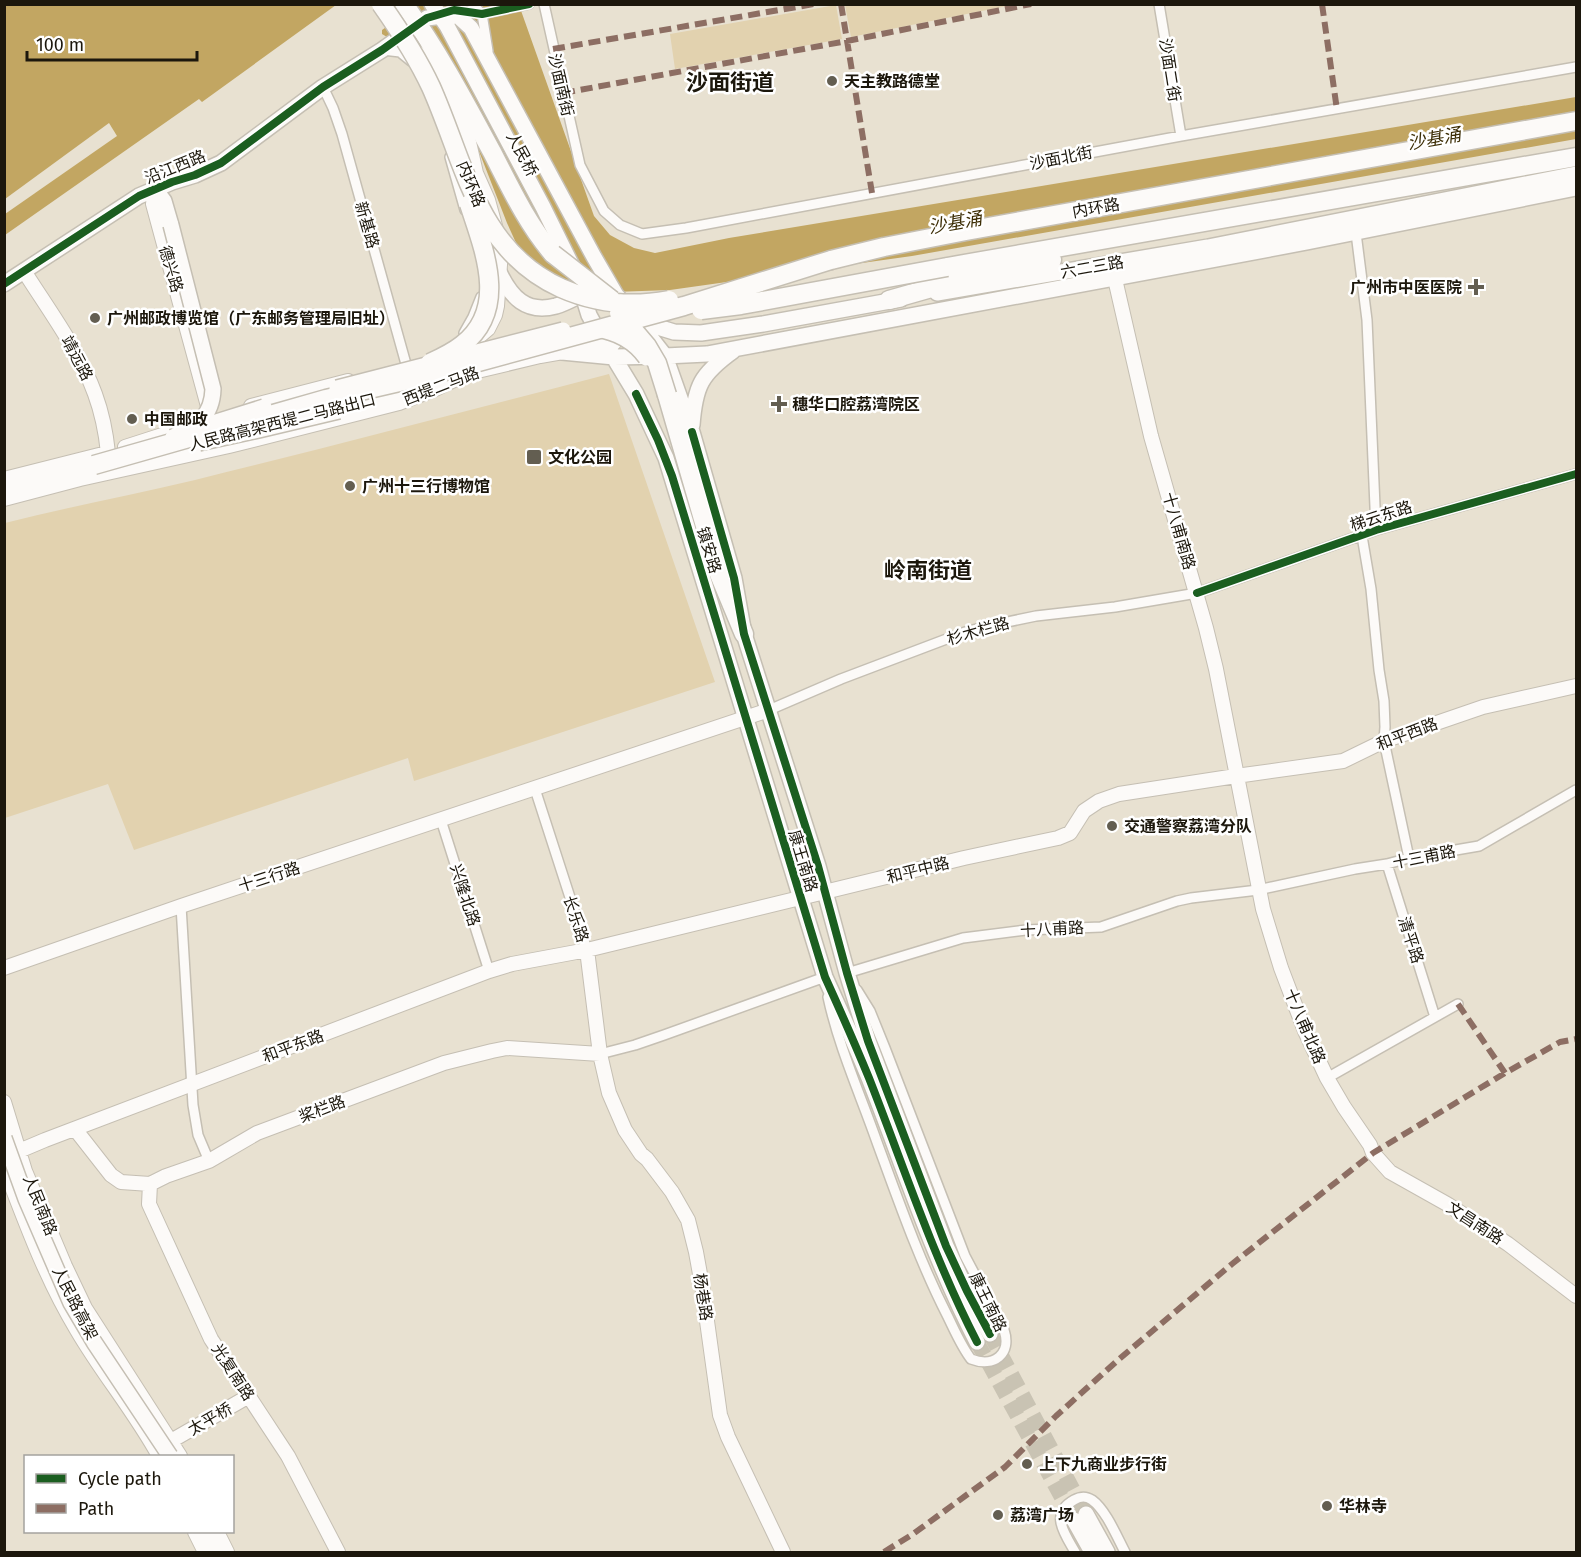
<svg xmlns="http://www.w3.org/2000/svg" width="1581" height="1557" font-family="'Fira Sans','Noto Sans SC',sans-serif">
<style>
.green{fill:#e2d2af}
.water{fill:#c2a662}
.pier{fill:#e8e1d1}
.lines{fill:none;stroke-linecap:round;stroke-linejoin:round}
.primary-tunnel{stroke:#c9c3b3;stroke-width:15;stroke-dasharray:15 8;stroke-linecap:butt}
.street-casing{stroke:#c5bfb3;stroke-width:12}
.secondary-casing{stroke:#c5bfb3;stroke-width:16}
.primary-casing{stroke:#c5bfb3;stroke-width:18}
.highway-casing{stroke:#c5bfb3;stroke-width:21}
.street{stroke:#fcfaf8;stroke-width:9}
.secondary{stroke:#fcfaf8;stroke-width:14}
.primary{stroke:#fcfaf8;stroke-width:15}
.highway{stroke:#fcfaf8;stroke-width:18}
.primary-bridge-casing{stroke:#c5bfb3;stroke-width:18;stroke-linecap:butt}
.highway-bridge-casing{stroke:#c5bfb3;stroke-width:21;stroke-linecap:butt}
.primary-bridge{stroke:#fcfaf8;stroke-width:15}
.highway-bridge{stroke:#fcfaf8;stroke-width:18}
.quiet{stroke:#8d6e63;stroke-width:6;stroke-dasharray:12 6;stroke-linecap:butt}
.cycleway-casing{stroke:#fff;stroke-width:11}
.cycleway{stroke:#1b5e20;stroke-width:8}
.poi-dot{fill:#635e51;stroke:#fff;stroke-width:2}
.labels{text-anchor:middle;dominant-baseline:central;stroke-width:5;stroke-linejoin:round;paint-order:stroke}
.street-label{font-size:16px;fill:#1c170c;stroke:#fff}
.poi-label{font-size:16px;font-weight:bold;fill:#1c170c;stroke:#fff;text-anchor:start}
.water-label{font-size:18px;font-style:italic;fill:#3d2e06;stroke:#fff}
.district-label{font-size:22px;font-weight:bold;fill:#1c170c;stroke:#fff}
</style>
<rect width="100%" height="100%" fill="#e8e1d1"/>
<path class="green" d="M836,5L842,39L675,69L670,34Z
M845,5V4L1012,5L851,37Z
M609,374L715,682L414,781L408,758L134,850L108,784L5,818V523C68,507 132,495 195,480C333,446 471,410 609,374Z"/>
<path class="water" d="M5,5H336L202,102L199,99L5,235Z
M418,5H519L594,216L610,235L634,248L655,253L729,238L1576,97V139L912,256L670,290L556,294L544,290L532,278L507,223L466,118L416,34L403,30L387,37L382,34V30Z"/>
<path class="pier" d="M109,123L117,136L5,214V199Z"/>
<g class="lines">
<path class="primary-tunnel" d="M990,1334L1086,1514
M977,1342L1074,1520"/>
<defs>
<path id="street" d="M472,4L482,14L488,51
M544,4L580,165L604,211L620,225L642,234L686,228L1181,136L1576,67
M1159,4L1181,136
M482,14L529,4
M383,50L400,52L411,61
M323,87L333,108L342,134L406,364
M450,157L465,210
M1356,233L1367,320L1376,530
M464,333L473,317L481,297
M1362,536L1371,589L1379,670L1384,701L1385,727L1384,741L1409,858
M769,710L841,679L965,632L988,626L1036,616L1115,607L1197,593L1376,530L1576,474
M535,789L587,950
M441,820L489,971
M1387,864L1435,1017
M181,906L193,1105L198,1135L209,1161
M848,976L847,973L963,938L1026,930L1101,927L1177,901L1191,898L1258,890L1355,869L1387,864L1409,858L1479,846L1576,790
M828,997C839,1048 861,1096 878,1145C899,1202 919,1260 947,1315C954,1329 961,1346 971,1359C994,1368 1012,1354 1004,1330L965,1256L885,1048L870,1011L857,990
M600,1054L635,1045L664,1035L825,977V981
M1327,1078L1458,1004
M1075,1552C1065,1534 1049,1514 1074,1500C1081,1496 1086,1496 1092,1500C1106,1510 1117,1537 1125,1552"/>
<path id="secondary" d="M417,52L432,67L461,119L469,142L476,173L488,200L497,233L501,251L497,306L495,315L488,329L475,340
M155,189L153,204L209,410
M24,271C48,309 80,352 95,394C102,413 106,433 108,453
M1115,279L1151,436L1206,628L1216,669L1263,909L1281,968L1305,1031L1327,1078L1344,1107L1370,1145L1373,1153L1390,1172L1447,1204L1508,1244L1576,1296
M251,406L348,381
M125,447L184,428
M4,479L107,453
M4,499L80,479L229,446L399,403L433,390L469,373L540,356L614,343
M587,950L600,1054L609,1093L625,1130L641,1154L647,1159L672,1192L688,1220L696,1252L702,1285L720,1415L728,1437L783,1552
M4,968L181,906L769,710
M4,1102L25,1171L65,1266L85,1308L180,1456
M75,1129L111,1175L121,1182L150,1184L166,1176L209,1161L257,1133L444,1063L492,1051L507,1048L600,1054
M4,1160L19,1151L45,1140L489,971L512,964L587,950L964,858L1058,838L1070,833L1084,811L1099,801L1119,794L1236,776L1343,761L1384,741L1483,707L1576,686
M4,1166C25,1221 46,1279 77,1330C102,1373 135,1412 159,1456
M150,1184L149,1204L211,1339L288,1456L338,1552
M171,1441L249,1396
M195,1532L205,1552
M217,1532L227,1552"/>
<path id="primary" d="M432,4L447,26L543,207L577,276L589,315L596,328L636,394L666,458L825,977C840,1010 855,1044 869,1078C904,1167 933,1257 977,1342
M155,189L164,201L171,225
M499,272C511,297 526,314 556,306C566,303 574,298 583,294
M4,284L139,196L172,182L195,175L221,163L323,87L382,50L427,18L450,15L459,17L471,28L594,257L616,295L625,305
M937,293L1208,247L1576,174
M638,315L661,328L674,332L701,333L763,324L901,299
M644,329L665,356L692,432L734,578L744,634L818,866L847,973L868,1041L946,1246L967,1291L990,1334
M562,352L614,357L665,356L707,354L1307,242L1576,188
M339,411L451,378
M692,425C695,386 701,374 733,351
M4,489L94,465
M1086,1514L1107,1552
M1074,1520L1092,1552
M206,1532L216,1552"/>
<path id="highway" d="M404,4C438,51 465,102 492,152C510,187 527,224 553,254
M831,260L884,247L966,231L1576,121
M947,267L1576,157
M889,300L963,279L1052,260
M667,395L719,574L744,634"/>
</defs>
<use href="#street" class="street-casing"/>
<use href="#secondary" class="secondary-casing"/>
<use href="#primary" class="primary-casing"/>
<use href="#highway" class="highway-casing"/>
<use href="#street" class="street"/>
<use href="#secondary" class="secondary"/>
<use href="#primary" class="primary"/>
<use href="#highway" class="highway"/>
<defs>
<path id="primary-bridge" d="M171,225L213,389C212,418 196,425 173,437
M596,329C617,332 634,341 646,358
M337,388L563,330
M210,424L264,407
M199,443L259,430L339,411
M4,1138L26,1199L71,1303L94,1342L170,1456"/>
<path id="highway-bridge" d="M381,4C400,31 417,57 431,87C465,163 477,250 561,288C597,304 631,307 669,300
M553,254L612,300
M701,310L741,305L947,267
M619,313L647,346L657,363L667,395
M430,363C441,358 452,353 462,345C509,309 484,250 469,204
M94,465L326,399L434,374L684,306L831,260"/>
</defs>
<use href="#primary-bridge" class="primary-bridge-casing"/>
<use href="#highway-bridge" class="highway-bridge-casing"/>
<use href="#primary-bridge" class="primary-bridge"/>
<use href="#highway-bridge" class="highway-bridge"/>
<path class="quiet" d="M841,4L872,193
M1322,4L1337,110
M553,49L814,4
M563,93L847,41L1031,4
M1458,1004L1505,1073
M884,1552L913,1534L1005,1467L1056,1416L1118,1360L1232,1264L1373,1153L1505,1073L1560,1042L1576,1039"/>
<defs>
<path id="cycleway" d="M4,284L139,196L172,182L195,175L221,163L323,87L382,50L427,18L454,10L482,14L529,4
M636,394L658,440L672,476L825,977C840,1010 855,1044 869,1078C904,1167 933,1257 977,1342
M692,432L734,578L744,634L818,866L847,973L868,1041L946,1246L967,1291L990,1334
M1197,593L1376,530L1576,474"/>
</defs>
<use href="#cycleway" class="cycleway-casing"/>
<use href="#cycleway" class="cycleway"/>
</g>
<g class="poi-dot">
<circle cx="832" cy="81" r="6"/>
<path d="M1473 278h6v6h6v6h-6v6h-6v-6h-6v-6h6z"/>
<circle cx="95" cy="318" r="6"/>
<path d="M776 395h6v6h6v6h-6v6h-6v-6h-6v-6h6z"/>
<circle cx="132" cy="419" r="6"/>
<rect x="526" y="449" width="16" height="16" rx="3"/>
<circle cx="350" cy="486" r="6"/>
<circle cx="1112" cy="826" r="6"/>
<circle cx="1027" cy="1464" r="6"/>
<circle cx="1327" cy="1506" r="6"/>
<circle cx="998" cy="1515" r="6"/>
</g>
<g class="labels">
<g class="street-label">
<text transform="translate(1170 70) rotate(81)">沙面二街</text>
<text transform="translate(561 85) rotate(77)">沙面南街</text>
<text transform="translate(522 154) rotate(62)">人民桥</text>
<text transform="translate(1061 158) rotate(-11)">沙面北街</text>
<text transform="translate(175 167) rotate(-22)">沿江西路</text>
<text transform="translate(471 184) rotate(67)">内环路</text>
<text transform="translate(1096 208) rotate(-10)">内环路</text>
<text transform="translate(367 225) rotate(74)">新基路</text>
<text transform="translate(1092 267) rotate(-10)">六二三路</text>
<text transform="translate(171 269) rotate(74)">德兴路</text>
<text transform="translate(77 358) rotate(62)">靖远路</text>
<text transform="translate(441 386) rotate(-21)">西堤二马路</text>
<text transform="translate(282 422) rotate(-14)">人民路高架西堤二马路出口</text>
<text transform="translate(1381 516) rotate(-18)">梯云东路</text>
<text transform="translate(1179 531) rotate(74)">十八甫南路</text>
<text transform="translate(709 550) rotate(73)">镇安路</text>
<text transform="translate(978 631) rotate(-16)">杉木栏路</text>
<text transform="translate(1407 734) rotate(-21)">和平西路</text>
<text transform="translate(1424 857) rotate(-11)">十三甫路</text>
<text transform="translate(803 861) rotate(73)">康王南路</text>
<text transform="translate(918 870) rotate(-14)">和平中路</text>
<text transform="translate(269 877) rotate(-18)">十三行路</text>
<text transform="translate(465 895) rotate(72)">兴隆北路</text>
<text transform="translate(576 919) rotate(72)">长乐路</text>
<text transform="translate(1052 929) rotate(-3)">十八甫路</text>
<text transform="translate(1411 940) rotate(72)">清平路</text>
<text transform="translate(1305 1026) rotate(67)">十八甫北路</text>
<text transform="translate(293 1046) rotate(-21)">和平东路</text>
<text transform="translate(322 1109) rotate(-21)">桨栏路</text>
<text transform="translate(40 1205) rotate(68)">人民南路</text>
<text transform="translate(1475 1223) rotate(33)">文昌南路</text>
<text transform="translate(703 1297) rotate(81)">杨巷路</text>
<text transform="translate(988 1302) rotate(64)">康王南路</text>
<text transform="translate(75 1303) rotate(63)">人民路高架</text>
<text transform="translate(233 1372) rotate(57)">光复南路</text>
<text transform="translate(210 1419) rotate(-30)">太平桥</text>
</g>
<g class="poi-label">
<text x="844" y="81">天主教路德堂</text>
<text x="1462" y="287" text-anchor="end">广州市中医医院</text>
<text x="107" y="318">广州邮政博览馆（广东邮务管理局旧址）</text>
<text x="792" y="404">穗华口腔荔湾院区</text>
<text x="144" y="419">中国邮政</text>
<text x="548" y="457">文化公园</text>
<text x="362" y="486">广州十三行博物馆</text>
<text x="1124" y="826">交通警察荔湾分队</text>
<text x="1039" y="1464">上下九商业步行街</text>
<text x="1339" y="1506">华林寺</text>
<text x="1010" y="1515">荔湾广场</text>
</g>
<g class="water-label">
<text transform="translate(1434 139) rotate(-10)">沙基涌</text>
<text transform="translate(955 223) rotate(-10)">沙基涌</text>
</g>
<g class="district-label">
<text x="730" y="82">沙面街道</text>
<text x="928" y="570">岭南街道</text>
</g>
</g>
<rect width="1581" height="1557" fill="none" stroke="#1c170c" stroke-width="12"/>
<rect x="24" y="1455" width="210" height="78" fill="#ffffff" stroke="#a4a29e" stroke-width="1.5"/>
<rect x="36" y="1474" width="30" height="9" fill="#1b5e20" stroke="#a4a29e" stroke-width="1.5"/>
<text x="78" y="1485" font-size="18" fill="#1c170c">Cycle path</text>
<rect x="36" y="1504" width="30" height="9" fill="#8d6e63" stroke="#a4a29e" stroke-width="1.5"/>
<text x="78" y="1515" font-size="18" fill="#1c170c">Path</text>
<path d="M27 51v9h170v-9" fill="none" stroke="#1c170c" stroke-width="3"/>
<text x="36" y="51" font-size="18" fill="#1c170c" stroke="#ffffff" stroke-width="4.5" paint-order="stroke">100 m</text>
</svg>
